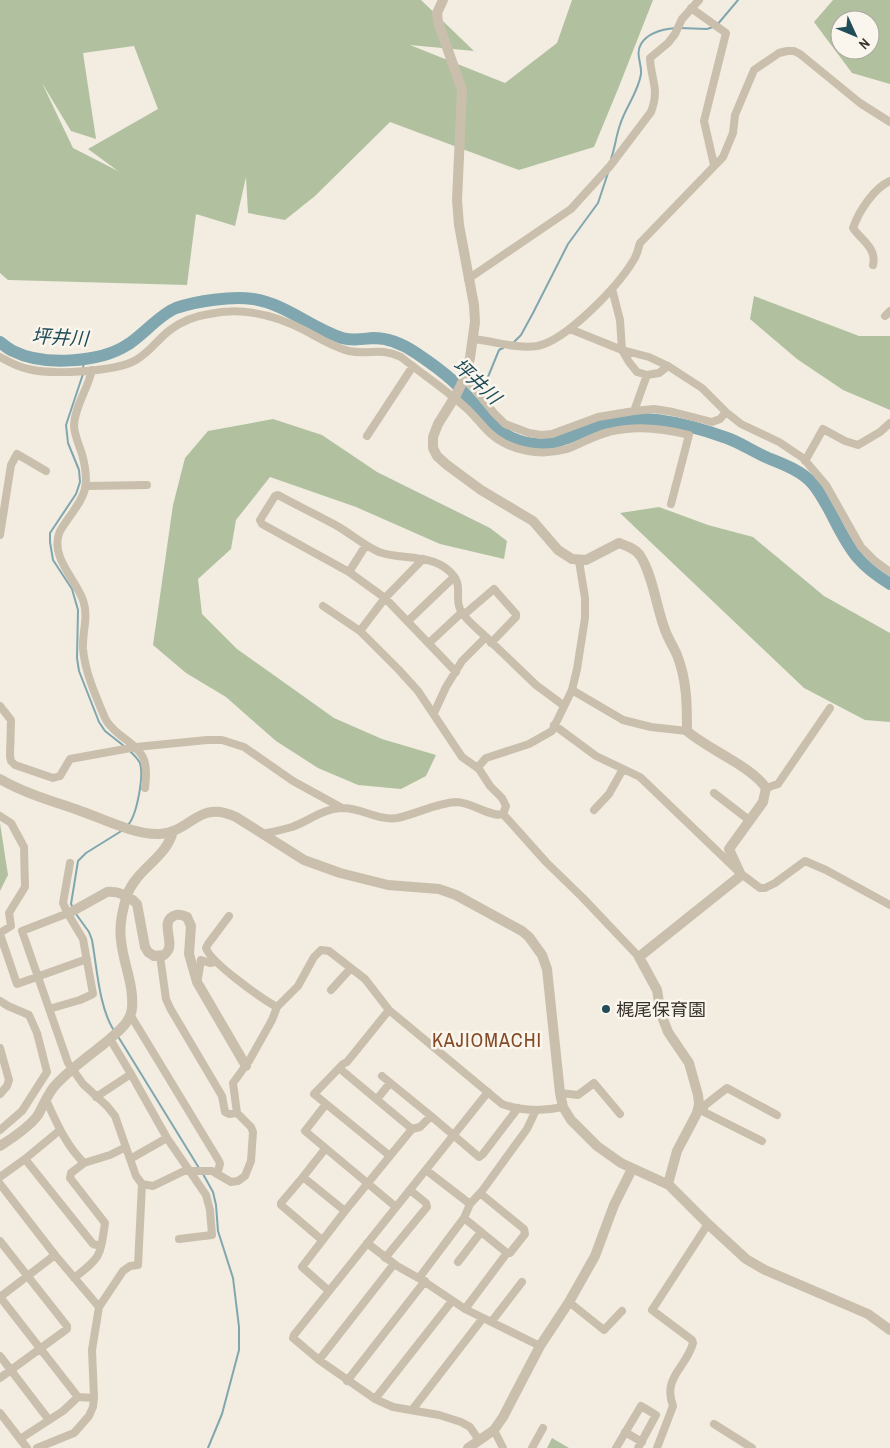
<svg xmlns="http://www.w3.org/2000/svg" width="890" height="1448" font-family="'Archivo Narrow','Noto Sans JP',sans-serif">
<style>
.green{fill:#b1c1a0;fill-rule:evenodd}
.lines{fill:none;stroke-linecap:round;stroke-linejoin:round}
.stream{stroke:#80a6af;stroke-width:2}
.river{stroke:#80a6af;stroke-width:12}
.minor{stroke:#cabfac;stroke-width:8}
.tertiary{stroke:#cabfac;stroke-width:10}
.poi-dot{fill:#214d59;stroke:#faf6ed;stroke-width:2}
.labels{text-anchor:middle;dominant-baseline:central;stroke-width:5;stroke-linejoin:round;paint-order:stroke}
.poi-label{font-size:18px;fill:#39312b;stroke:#faf6ed;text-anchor:start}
.water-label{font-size:19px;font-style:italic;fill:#214d59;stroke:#faf6ed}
.quarter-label{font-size:20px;letter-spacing:1px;fill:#854b27;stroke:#faf6ed}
</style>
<rect width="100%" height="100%" fill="#f2ede0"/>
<path class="green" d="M0,0H421L474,51L410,45L505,83L557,43L572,0H653L618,89L594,147L519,170L390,122L315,196L285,220L248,213L246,177L235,226L196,214L187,285L8,280L0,273ZM134,46L158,109L88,149L118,171L73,148L42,83L71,131L96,139L83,53Z
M833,0H890V84L852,73L814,22ZM840,20H870V50H840Z
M754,296L859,336H890V410L843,390L797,359L750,319Z
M273,419L322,435L377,472L490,528L507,541L504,559L440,544L356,507L270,477L236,520L231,549L198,579L202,614L237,649L334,718L382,739L436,755L426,776L401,789L358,785L318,768L276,741L226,697L186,673L153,645L173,505L185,458L208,431Z
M659,507L708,525L753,537L824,596L890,633V722L865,720L804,688L620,513Z
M0,823L8,875L0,891Z
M552,1438L569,1448H547Z"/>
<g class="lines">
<path class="stream" d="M717,25L738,0
M680,28L707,29L713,27
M611,159C615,148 616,136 620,125C625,108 638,93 641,74C642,64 635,54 641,44C648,32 663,29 676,28
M514,342L521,335L533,313L568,244L598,203L608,173
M83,369L84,360
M83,374L66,425L68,443L79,470L80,482L76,494L50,533V542L53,560L72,589L78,610L77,658L79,671L99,722L105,731L124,746
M481,394L499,350L503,348
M476,405L479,399
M128,825C137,815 144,776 140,763C138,759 133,754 130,751
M73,908L71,904L78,861L86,853L123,830
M76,914L89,932L92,940C97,968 99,1006 113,1029
M119,1038L199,1168
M203,1174L213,1192L216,1205L218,1231L233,1278L239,1327V1350L222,1414L208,1448"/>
<path class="river" d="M0,342C4,345 8,349 13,351C42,366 99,363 127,345C142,336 160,314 176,308C197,301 231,296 253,299C286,304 311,328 342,338C353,341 362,339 373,338C389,338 403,344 416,353C428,361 442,371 453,381C472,399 488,426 512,438C547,454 570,435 601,425C619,419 638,418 657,420C680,423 705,430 727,438C741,443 754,452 768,458C783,464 802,471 813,484C831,506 839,536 858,558C867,569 879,577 890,584"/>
<path class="minor" d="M691,8L726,33L704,121L714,165
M873,265C877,248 861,240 853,228C859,211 874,188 890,181
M468,279L571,209L610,166L651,112C660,88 651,81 650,58L668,43L675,34L682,19L699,0
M612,289L620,320L622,350L629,362L637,372L647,375L659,373L668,366
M885,316L890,311
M570,329L622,350L649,357L668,366L702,388L726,412L741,424L779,442L803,458L826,485L861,547L875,561L890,572
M473,339C494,341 516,349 537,346C566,341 618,286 633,261C637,256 638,249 640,243L723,157L733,133L735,115L754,70L779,53L787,51H794L800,54L860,103L890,122
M0,357C9,362 17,367 28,369C52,375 115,372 136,360C150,352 158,339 170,330C182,321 195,316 209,314C242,307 275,315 304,330C319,338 333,347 349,351C370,355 379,347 401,357C422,374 445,389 465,407C479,419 486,434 504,443C523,453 546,455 567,449C581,444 595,435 609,432C636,425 662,428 689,435L671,504
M92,370C88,389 75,405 74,425C74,434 79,445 82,454C93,495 80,499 60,531C49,556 75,578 83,600C89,617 82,632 83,649C85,672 96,697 105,718C108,725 114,730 120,735C143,752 149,758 145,788
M465,377L494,413L505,424L529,433L541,435L552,434L598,417L634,411L647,375
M634,411L654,409L673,412L712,422L720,419L726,412
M367,436L413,366
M805,461L823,429L845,441L858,445L880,432L890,423
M87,486L147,485
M0,535L11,465L17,454L46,471
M349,572L366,545
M323,606L360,631L398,669L418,691L462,757L479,769L490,786L502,798L506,806L503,814
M408,621L454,577
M360,631L385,598L423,559
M429,643L459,615L467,612L494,589L516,614V617L491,643
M456,672L385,598L349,572L262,524L260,520L275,496L278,495C298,506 319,516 339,527C352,535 365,546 379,552C401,560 429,554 448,570C465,584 454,595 460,609C465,620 478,629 486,637
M572,690L623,720L651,727L687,731
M0,706L11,720L10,756L11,761L15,765L53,778L60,776L70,759L136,747L207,740H222L244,747L293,781L342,808
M434,713L446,687L462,661L486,637L536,685L563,705
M554,725L596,756L640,777L740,873L760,888H765L775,883L805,861L826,870L890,905
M479,769V766L486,758L529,744L552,731L572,690L577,669L585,618V598L579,561
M766,788L778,784L830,708
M714,793L749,820
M594,810L609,794L623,769
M503,814L546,862L583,898L639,957
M0,816L11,823L24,847L25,887L9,913L11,926L0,933
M262,834C272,832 282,830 292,827C309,821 322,809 341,808C360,807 378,821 397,818C417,814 436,803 456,802C472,802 491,818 503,814
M71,912L22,931L68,1063L83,1084L107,1106L115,1116L136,1176L142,1184L153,1186L184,1171H212L231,1182L238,1181L245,1176L251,1161L253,1132L251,1127L237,1113L233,1083L249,1061L272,1020L277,1007L298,986L314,957L321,950L329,951L365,979L389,1010L502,1104C521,1111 544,1111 563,1107
M229,916L208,944L206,948C210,962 262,999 277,1007
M0,934L17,984L87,959
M160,956L166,999L170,1008L222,1096L225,1112L229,1114L237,1113
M198,978L201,960L210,963L216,962
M331,990L351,968
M0,1001L8,1006L29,1015L37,1033L47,1072L22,1111L0,1130
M49,1009L80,1000L93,994L83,939L68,914L63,903L70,863
M389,1010L347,1062L343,1064L314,1094L390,1156
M131,1016L219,1161L220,1164L217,1174
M110,1039L131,1074L167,1138L206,1195L210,1210L212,1235L179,1239
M0,1048L9,1080L7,1086L0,1094
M339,1068L412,1129
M382,1076L431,1116
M560,1093L578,1095L594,1083L620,1114
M96,1097L131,1074
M377,1099L390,1083
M46,1100C57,1123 65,1144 84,1163
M326,1104L305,1131L396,1207
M699,1104L704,1106L727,1088L777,1115
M704,1106V1112L762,1141
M60,1130L25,1159L93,1244L101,1246
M130,1159L167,1138
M426,1170L470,1204
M0,1177L25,1159
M303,1177L325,1149
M0,1184L55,1255L99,1307
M345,1211L412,1129L420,1127L431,1116L479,1157L483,1154L518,1108
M464,1218L507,1253H510L525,1234L524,1229L480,1193
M322,1240L281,1205V1203L303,1177L345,1211L302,1267L329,1291
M0,1241L67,1326V1329L0,1378
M367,1243L397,1266L422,1280L465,1309L540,1346
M385,1258L427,1207L426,1203L410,1190
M458,1262L481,1232
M74,1278C101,1257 100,1257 105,1223L70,1178L71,1173L84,1163L110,1155L126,1147
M419,1278L464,1218L470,1204L482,1191L527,1129L536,1110
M0,1297L78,1397
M0,1297L55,1255
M569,1302L604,1330L622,1311
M465,1309L507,1253
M492,1321L522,1282
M0,1356L49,1420
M319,1360L394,1264
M347,1381L425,1281
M375,1399L452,1301
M412,1410L483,1318
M0,1413L27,1448
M714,1424L752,1448
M494,1430L503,1448
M625,1432L642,1442
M20,1439L63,1411L78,1397L94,1398
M479,1440L470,1427L461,1422L439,1415L393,1407L375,1399L319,1360L293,1338L294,1335L488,1092
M37,1448L74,1433L89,1416L93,1407L94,1398L92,1350L99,1307L123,1271L130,1266L138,1265L142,1184
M532,1448L543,1428
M616,1448L641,1406L656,1415L638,1448
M657,1448L673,1406C662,1377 687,1367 693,1343L692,1340L652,1310L708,1224"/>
<path class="tertiary" d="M443,0L437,13L438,22L462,90L457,200L459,225L474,305L475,322L470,358L465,377L456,395L438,424L433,437V448L437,456L447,465L481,490L533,521L558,550L572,559L586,560L619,543C627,546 637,549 641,557C653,577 656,605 664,627C667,637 673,646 677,655C687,680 687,705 687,731C709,750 751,766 766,788L763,802L729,849L740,873L739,877L639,957L657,990L661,1014L668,1032L689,1063L698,1095L699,1104L697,1113L677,1151L668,1184
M0,779C24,793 52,801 78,810C101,818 135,835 159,834C192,832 198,799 236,817L304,860L340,873L388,885L439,889L456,895L522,931L529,937L542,955L547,969L560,1093L563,1107L571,1120L597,1146L621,1163L669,1185L708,1224L746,1259L765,1270L868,1314L890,1330
M71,912L107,892C118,891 130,896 137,904L145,947L148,952L154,956L164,955C167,952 168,952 169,948C172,937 160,920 176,915C180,914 183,915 187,917L191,926L189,954L197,982L246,1066
M0,1146C11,1139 31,1125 38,1115C43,1106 47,1096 53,1088C66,1072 89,1056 105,1043C116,1033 131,1023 132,1008C134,984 123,963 121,940C119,927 123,908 127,895C137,868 166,859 173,831
M468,1448L494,1430L503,1417L540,1346L569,1302L595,1256L614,1205L632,1169"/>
</g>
<circle class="poi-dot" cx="606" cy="1009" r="5"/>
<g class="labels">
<g class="poi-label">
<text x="616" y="1009">梶尾保育園</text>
</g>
<g class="water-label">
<text transform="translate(60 337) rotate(3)">坪井川</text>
<text transform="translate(477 381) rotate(43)">坪井川</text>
</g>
<g class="quarter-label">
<text x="487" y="1039">KAJIOMACHI</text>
</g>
</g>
<g transform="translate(855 35) rotate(134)"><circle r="24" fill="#faf6ed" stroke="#ada79f"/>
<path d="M0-4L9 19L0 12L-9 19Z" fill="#214d59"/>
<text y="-8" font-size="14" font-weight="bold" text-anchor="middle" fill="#39312b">N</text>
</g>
</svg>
